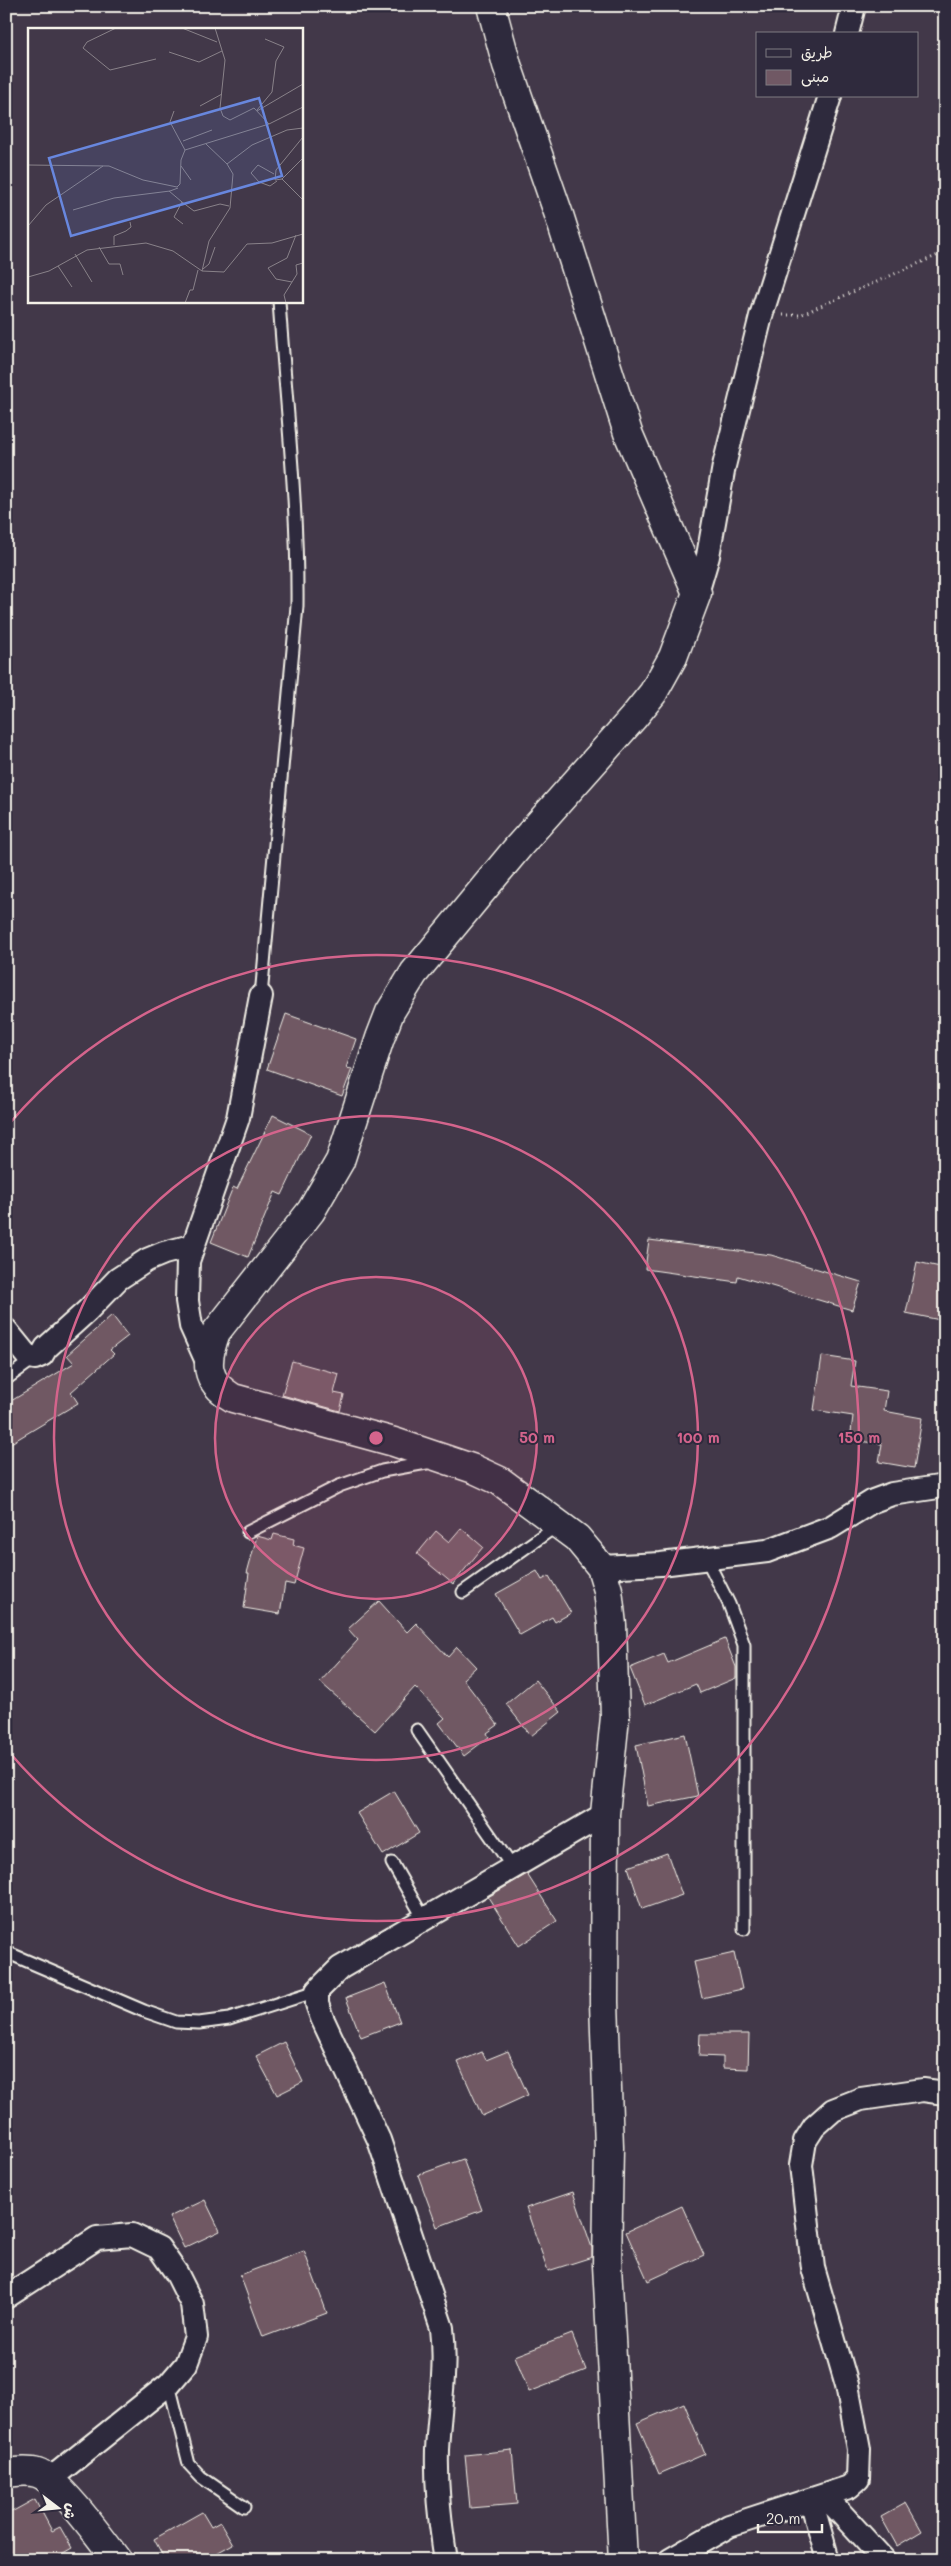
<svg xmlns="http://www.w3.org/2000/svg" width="951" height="2566" font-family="Mali,'Playpen Sans Arabic',sans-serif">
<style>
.building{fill:#705864;stroke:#f4f1e8}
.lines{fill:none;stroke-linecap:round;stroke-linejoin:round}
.lane-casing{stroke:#f4f1e8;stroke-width:15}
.street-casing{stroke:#f4f1e8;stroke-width:26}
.secondary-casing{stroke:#f4f1e8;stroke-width:31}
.path{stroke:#f4f1e8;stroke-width:3;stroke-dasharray:1 4;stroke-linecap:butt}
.lane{stroke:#2f2a3d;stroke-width:11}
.street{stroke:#2f2a3d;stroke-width:22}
.secondary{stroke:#2f2a3d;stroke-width:28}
.ring{fill:none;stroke:#d4648c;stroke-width:2.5}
.inset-road{fill:none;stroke:#898289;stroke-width:1}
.view{fill:#6887de;fill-opacity:0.15;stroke:#6887de;stroke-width:2.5}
.inset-edge{fill:none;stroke:#f4f1e8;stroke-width:2.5}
.centre{fill:#d4648c;stroke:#2f2a3d;stroke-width:2.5}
.ring-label{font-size:15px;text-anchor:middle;font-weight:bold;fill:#d4648c;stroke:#2f2a3d;stroke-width:4;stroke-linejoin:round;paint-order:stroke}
</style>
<rect width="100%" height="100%" fill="#423849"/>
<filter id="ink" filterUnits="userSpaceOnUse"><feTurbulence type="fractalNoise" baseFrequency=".02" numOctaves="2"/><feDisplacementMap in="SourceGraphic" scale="10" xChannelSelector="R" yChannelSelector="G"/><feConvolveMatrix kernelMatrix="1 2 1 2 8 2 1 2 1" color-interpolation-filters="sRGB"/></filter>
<g filter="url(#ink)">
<path class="building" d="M286,1014L356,1039L346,1068L352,1069L342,1096L267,1069Z
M273,1115L311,1134L282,1195L275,1192L248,1257L211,1242L233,1187L237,1189Z
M649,1240L771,1255L861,1282L852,1310L738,1276L737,1282L645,1269Z
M917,1262L945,1268V1321L906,1313Z
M112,1315L128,1336L110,1350L114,1354L71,1392L78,1403L6,1446V1404L74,1363L67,1355Z
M822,1356L855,1361L851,1386L887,1391L884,1411L922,1418L914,1468L879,1462L882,1444L850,1440L853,1416L814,1410Z
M292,1361L339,1374L334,1393L344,1395L340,1411L282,1395Z
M461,1528L483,1547L453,1584L417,1554L436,1531L449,1542Z
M274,1534L294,1539L293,1545L304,1548L294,1585L285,1583L280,1614L244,1608L249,1573H247L257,1536L272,1540Z
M537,1571L542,1580L549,1576L571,1613L555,1622L552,1617L520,1635L496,1594Z
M379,1601L407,1632L416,1623L448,1657L457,1647L476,1667L463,1679L498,1725L487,1733L489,1737L464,1756L439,1723L445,1718L415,1687L375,1731L320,1682L358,1640L348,1629Z
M725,1639L736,1667V1678L700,1693L696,1684L645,1705L630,1668L664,1654L668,1663Z
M535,1680L561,1712L531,1736L506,1704Z
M685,1734L698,1796L648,1806L636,1745Z
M394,1791L419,1833L383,1855L357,1813Z
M667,1853L682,1895L642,1909L628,1867Z
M527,1874L557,1921L519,1946L488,1897Z
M734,1953L742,1989L702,1998L694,1962Z
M385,1983L400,2022L361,2037L346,1998Z
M700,2034H749L748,2069L723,2068V2057L699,2056Z
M284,2042L303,2082L277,2095L256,2056Z
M508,2051L528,2095L482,2116L458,2062L482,2052L486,2060Z
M463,2159L482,2210L437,2227L418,2175Z
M573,2192L592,2248V2257L548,2271L526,2208Z
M205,2200L220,2231L184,2248L169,2217Z
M682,2206L704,2255L648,2281L626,2232Z
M304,2251L327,2313L263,2337L240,2275Z
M572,2334L586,2370L529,2392L515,2356Z
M684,2403L705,2454L659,2474L637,2423Z
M512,2450L517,2504L470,2508L465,2455Z
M35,2499L52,2531L60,2527L72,2548L51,2560H10L6,2553V2515Z
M906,2503L922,2531L897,2546L881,2517Z
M202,2512L211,2527L220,2522L233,2544L204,2560H165L154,2539Z"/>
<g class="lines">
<defs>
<path id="lane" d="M261,996L297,606C298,504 286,403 279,301
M6,1379L35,1358
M248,1532L339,1486L382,1471L432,1462
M706,1558L729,1604L744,1645V1929
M463,1592L559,1524
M417,1730L513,1868
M392,1863L424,1919
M6,1952L144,2011L176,2022L199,2023L229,2019L317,1991
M169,2384L189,2464L201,2477L244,2507"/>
<path id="street" d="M847,34L854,6
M697,593L708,556L724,466L761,316L830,96
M6,1330L27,1356L35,1358L42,1355L46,1348L87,1311L118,1279L147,1260L164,1253L191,1246
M209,1366L191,1326L187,1301L188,1261L238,1118L261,996
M601,1567L661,1564L767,1551L831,1527L873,1501L892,1494L945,1486
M6,2297L97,2238L132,2235L159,2248L177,2274L192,2304L196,2337L186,2364L169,2384L49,2480
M825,2496L884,2560
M811,2500L828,2560
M446,2560C440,2524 436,2486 437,2450C439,2409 447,2369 442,2328L379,2140L322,2018L317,2004V1991L340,1968L605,1814
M670,2560L729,2526L849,2487L858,2479L859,2449L847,2385L813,2268L801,2165L805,2141L814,2127L833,2110L861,2099L923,2090L945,2093"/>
<path id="secondary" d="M491,6L507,65L559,215L628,433L697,593L673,657L653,693L633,718L519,846L414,973L390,1012L380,1038L340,1161L311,1211L216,1332C205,1362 204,1381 233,1398L394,1442L474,1469L500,1481L577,1538L601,1567L608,1590L612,1625L615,1717L605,1814L604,2002L609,2147L607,2265L623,2560
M6,2473C16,2472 27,2470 37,2473C58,2479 102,2540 117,2560"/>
</defs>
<use href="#lane" class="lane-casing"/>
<use href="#street" class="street-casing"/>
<use href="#secondary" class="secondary-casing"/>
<path class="path" d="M783,315H800L945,252"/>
<use href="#lane" class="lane"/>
<use href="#street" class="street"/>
<use href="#secondary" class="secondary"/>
</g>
</g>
<circle cx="376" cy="1438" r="161" fill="#d4648c" fill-opacity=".12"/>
<g class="ring">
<circle cx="376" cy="1438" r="161"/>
<circle cx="376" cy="1438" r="322"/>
<path d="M9 1124A483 483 0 1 1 9 1752"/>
</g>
<g transform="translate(28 28)">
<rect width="275" height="275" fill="#423849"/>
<path class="inset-road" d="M88,0L59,14L55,20L82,42L128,31M154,0L189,14M187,0L197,32L192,80L195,88L202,92L226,80L241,96M141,24L171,34L194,23M172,78L194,66M229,82L244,64L248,33L256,19L237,11M146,83L142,94L157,122M229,83L275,56M275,109L248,142L247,152L254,151L275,130M155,113L184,102M178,116L199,136L224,117L259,102L275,100M0,137L81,138L115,152L149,159L152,156L153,132L157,122L241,96L275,79M153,138L163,152M246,146L230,137L223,145L231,154L242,158L249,153M254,151L275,172M141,163L154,174L146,189L155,196M154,174L166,183L192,176L201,178M45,182L86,170L142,163L150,160M0,198L18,177L75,138M86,217V208L98,203L103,199L102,194M71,219L81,236H92L95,247M47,226L64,254M30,238L44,259M175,241L181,236L187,219M174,243L181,213L202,180L205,146L199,136M0,249L21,243L59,222L118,215L145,223L174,243L196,244L219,216L244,215L275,206M264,254L248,251L240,240L259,230L268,207M157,275L162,262H165L170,242M258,275L256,267L269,246L268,237L275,235"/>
<path class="view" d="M231,70L254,148L43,208L21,130Z"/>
<rect width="275" height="275" class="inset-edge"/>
</g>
<circle cx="376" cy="1438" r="8" class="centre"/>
<g class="ring-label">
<text x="537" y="1443">50 m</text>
<text x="698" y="1443">100 m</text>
<text x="859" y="1443">150 m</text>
</g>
<rect width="951" height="2566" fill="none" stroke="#2f2a3d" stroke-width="25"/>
<rect x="12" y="12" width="926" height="2541" fill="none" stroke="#f4f1e8" stroke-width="2" filter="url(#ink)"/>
<rect x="756" y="32" width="162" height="65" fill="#2f2a3d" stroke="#7e7a81"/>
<rect x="766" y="49" width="25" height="8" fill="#2f2a3d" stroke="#7e7a81"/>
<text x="801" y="58" font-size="15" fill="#f4f1e8">طريق</text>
<rect x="766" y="70" width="25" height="15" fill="#705864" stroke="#7e7a81"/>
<text x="801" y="82" font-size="15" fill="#f4f1e8">مبنى</text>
<g transform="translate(58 2508) rotate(106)" stroke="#2f2a3d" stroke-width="4" paint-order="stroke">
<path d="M0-4L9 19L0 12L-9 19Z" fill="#f4f1e8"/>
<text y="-8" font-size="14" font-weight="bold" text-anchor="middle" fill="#f4f1e8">ش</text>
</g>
<path d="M758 2524v8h64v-8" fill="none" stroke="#f4f1e8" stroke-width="2.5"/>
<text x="766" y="2524" font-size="15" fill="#f4f1e8" stroke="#2f2a3d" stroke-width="4" paint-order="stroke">20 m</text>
</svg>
